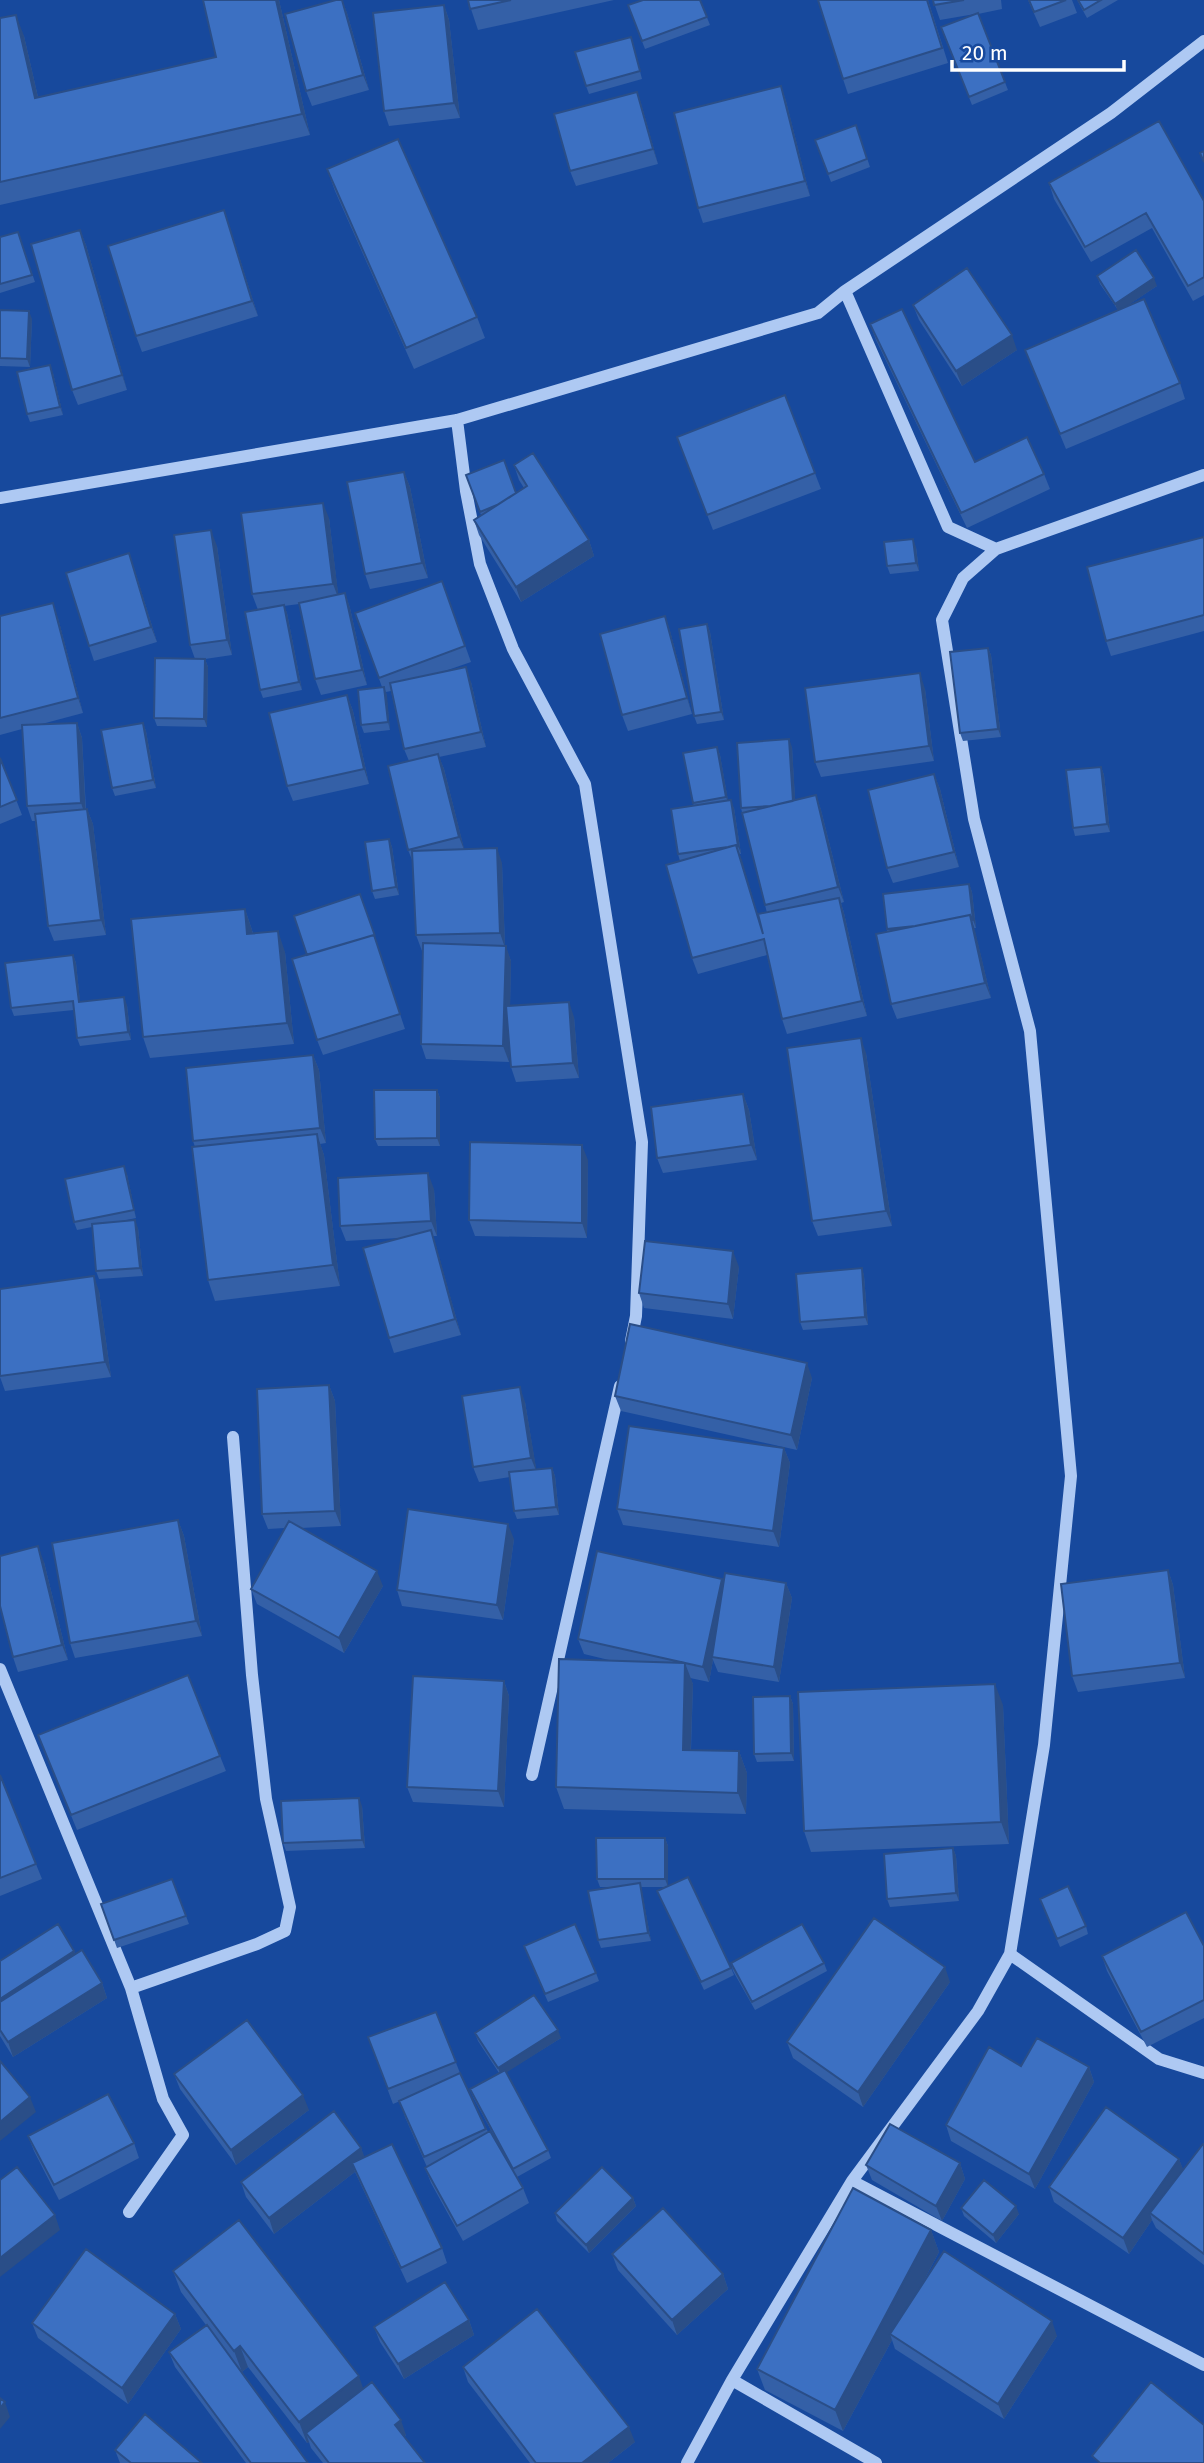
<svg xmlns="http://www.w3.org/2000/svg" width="1204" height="2463" font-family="'Fira Sans',sans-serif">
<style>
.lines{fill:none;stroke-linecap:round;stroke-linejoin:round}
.minor{stroke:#aec9f3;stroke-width:12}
.wall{fill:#3460a7}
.shaded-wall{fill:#2a4e88}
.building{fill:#3c70c2;stroke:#2a4e88;stroke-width:2}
</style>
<rect width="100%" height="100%" fill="#17499d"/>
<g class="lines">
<path class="minor" d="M845,291L948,527L996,549
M457,420L466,491L480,564L513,649L585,784L642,1142L636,1316L631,1341
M0,498L457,420L818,313L845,291L1111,113L1204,41
M0,1669L131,1988L163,2099L183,2135L129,2212
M532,1775L620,1386
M1010,1954L1159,2059L1204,2073
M131,1988L257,1944L285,1931L290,1907L266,1799L252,1675L233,1437
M852,2181L1204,2365
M732,2380L876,2463
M687,2463L732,2380L852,2181L978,2011L1010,1954L1044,1745L1071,1476L1030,1031L974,819L942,620L963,578L996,549L1204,475"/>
</g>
<path class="wall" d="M203,0H279L310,135L0,205V18L24,36L38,97L216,57Z
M342,0L347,13L369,90L312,106L306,91Z
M468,0H614L478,30Z
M700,0L710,25L645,49L628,5Z
M928,0L948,63L848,94L843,79Z
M933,0H1001L1002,9L978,14L1008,90L972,105L941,27L975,14L940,20Z
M1028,0H1072L1077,13L1040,27Z
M1077,0H1118L1087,18Z
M444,5L449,20L460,118L389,126L384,111Z
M633,44L642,79L589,94L586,86Z
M781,86L786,101L810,196L703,223L698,208Z
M637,92L642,107L658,164L576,186L570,171Z
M856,125L870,167L831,182L815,140Z
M327,169L477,317L485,338L414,369L335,191Z
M1049,183L1204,201V295L1193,301L1152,228L1091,262L1054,199Z
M229,225L258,316L142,352L136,336Z
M80,230L86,245L127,390L78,405L72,390Z
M18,232L35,282L0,293V237Z
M1097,276L1157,286L1125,307L1180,383L1185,399L1066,449L1025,350L1118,310L1100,284Z
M913,305L1017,350L962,386L919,320Z
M0,310L32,319L30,367L0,366Z
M870,324L975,462L1044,474L1050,489L967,528L876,340Z
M53,373L63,415L30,422L27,414Z
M785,395L821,489L713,530L677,437Z
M514,465L589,540L594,556L521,602L479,535L474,520L481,515L466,475L516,493L524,488L519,480Z
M404,472L410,487L428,578L370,589L365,574Z
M329,518L338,594L345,593L350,608L367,685L321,695L315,679L299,604L284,606L287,613L302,690L263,698L260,690L258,610L252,594Z
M1204,537V631L1111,656L1106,641Z
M217,546L232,655L205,659L208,667L207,727L157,726L154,718L195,659L190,645Z
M916,547L919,571L890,574L887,566Z
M134,568L157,642L94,661L89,646Z
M442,581L471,662L442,672L471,682L486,747L439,757L444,769L464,849L502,863L505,946L511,961L510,1006L574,1017L579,1078L516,1082L511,1067L509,1047V1062L426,1059L421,1044L423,951H422L416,935L413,862L408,850L409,761L404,749L391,691L386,692L390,730L364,733L361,725L382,687L355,613Z
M0,616L58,618L83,713L38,725L77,723L82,738L86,809H87L93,824L106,935L54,941L48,926L35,821H32L27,806L22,729L0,735Z
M665,616L670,631L692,714L628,731L622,715Z
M707,624L710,632L724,720L697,724L694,716Z
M988,648L991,655L1001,737L963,741L960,733Z
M925,689L934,761L821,777L815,762Z
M347,695L353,711L369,784L293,801L287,786Z
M143,723L146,731L156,788L115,796L112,788Z
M717,747L720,755L728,801L734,808L741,854H739L759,920L767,913L741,808L792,747L795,800L816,795L821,810L844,902L841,903L844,913L867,1016L787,1034L782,1019L767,955L698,974L692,958L680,861L678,854L694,806L693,803Z
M0,758L22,815L0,824Z
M1101,767L1104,775L1110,832L1075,836L1073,828Z
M934,774L940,789L959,867L893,883L887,868Z
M389,839L392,847L399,895L375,899L372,891Z
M969,884L972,892L976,928H974L991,998L897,1019L891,1004L887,929Z
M360,894L405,1029L323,1055L317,1040L307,955Z
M245,909L253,933L285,952L294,1044L150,1058L143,1037Z
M73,955L76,963L80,1002L127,1005L131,1040L80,1046L77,1038L74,1010L14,1016L11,1008Z
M866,1053L892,1226L818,1236L812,1221Z
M313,1055L319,1070L326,1143L320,1144L324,1155L340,1286L215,1301L208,1280L195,1147L193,1141Z
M437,1090L440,1098V1146H378L375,1139Z
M743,1094L749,1110L757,1160L663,1173L657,1158Z
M588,1160L587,1238L475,1236L469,1220Z
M127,1174L136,1218L117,1222L138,1228L143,1276L99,1279L96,1271L92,1227L77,1230L74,1222Z
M434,1189L437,1236H433L461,1335L394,1353L389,1338L399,1238L346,1241L340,1226Z
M739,1267L733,1319L644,1308L639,1293Z
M862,1268L864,1276L868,1325L803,1330L800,1322Z
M0,1289L99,1291L111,1377L5,1391L0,1377Z
M812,1378L797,1450L621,1411L615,1396Z
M329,1385L335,1401L341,1526L301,1528L383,1586L344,1653L257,1604L251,1589L285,1528L268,1529L262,1514Z
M525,1402L536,1469L552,1468L555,1476L559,1515L517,1519L514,1511L510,1477L479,1482L473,1467Z
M784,1448L790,1463L779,1547L623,1525L617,1509Z
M178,1520L184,1536L202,1636L75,1658L70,1643Z
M514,1539L503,1620L402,1606L397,1590Z
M44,1562L68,1660L18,1672L13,1657Z
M1168,1570L1173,1585L1185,1678L1078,1692L1072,1676Z
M722,1579L724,1583H786L792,1598L779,1682L718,1672L713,1660L709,1682L690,1678L693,1684L691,1750L739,1751L747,1773L746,1814L564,1809L556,1787L613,1661L584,1654L578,1639Z
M504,1681L509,1696L504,1807L413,1802L407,1787Z
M790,1696L793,1704L794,1761L757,1762L754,1754Z
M1003,1705L1009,1844L811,1852L804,1831Z
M38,1735L220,1756L226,1771L77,1830Z
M0,1775L42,1879L0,1896Z
M362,1806L365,1848L286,1851L283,1843Z
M665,1838L668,1846V1887L731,1968L734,1975L704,1990L657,1891L666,1887H641L651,1941L601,1948L598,1940L611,1887H600L597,1879Z
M953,1848L956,1856L959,1901L890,1907L887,1899Z
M172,1879L189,1924L117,1948L101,1904Z
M1040,1899L1086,1926L1088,1934L1060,1947Z
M1204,1946V2018L1147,2047L1107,1971L1102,1956Z
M74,1951L75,1955L102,1983L107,1998L13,2057L0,2036V1961Z
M527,1954L596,1973L599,1981L548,2002Z
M731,1963H824L827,1971L755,2010L733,1971Z
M950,1982L863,2107L793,2058L787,2042Z
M436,2012L460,2073L488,2132L507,2160L473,2097L470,2089L499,2073L478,2041L475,2033L561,2038L506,2072L548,2150L551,2158L517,2177L523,2188L529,2203L463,2241L431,2183L425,2168L427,2167L405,2117L400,2101L393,2104L368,2037Z
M1021,2066L1089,2067L1094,2082L1035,2189L951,2141L946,2125Z
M174,2074L309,2110L236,2165L180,2089Z
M28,2136L134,2143L139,2158L59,2200L34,2151Z
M1204,2144V2265L1156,2228L1152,2220L1129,2254L1054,2202L1049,2187L1179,2159L1183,2170Z
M361,2148L364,2157L442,2248L447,2263L407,2283L355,2172L274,2234L246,2197L241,2182Z
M960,2163L965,2179L942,2221L872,2180L866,2165Z
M633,2198L636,2206L589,2253L557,2221L555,2213Z
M961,2208L1019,2214L996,2243L964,2216Z
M931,2230L939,2252L918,2292L1057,2336L1004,2419L895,2349L892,2340L843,2431L765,2390L757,2369Z
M612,2254L723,2274L728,2289L677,2335L618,2270Z
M173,2271L363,2389L406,2435L404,2437L425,2463H323L311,2448L309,2442L307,2443L248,2367L242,2372L308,2463H246L175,2367L169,2352L206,2325L181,2292Z
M175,2314L181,2329L128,2404L38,2338L32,2323Z
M469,2320L474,2335L404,2379L380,2342L374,2327Z
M463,2367L635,2442L608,2463H530L468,2382Z
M115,2450L202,2463H120Z"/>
<path class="shaded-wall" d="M276,0H279L310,135L302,114Z
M342,0L347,13L369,90L363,75Z
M444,5L449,20L460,118L454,103Z
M16,15L24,36L43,119L35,98Z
M781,86L786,101L810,196L805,181Z
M637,92L642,107L658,164L653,149Z
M224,210L229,225L258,316L252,301Z
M80,230L86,245L127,390L122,375Z
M1154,278L1157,286L1118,312L1115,304Z
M29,311L32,319L30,367L27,359Z
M1012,335L1017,350L962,386L956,371Z
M50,365L53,373L63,415L60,407Z
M404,472L410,487L428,578L422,563Z
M323,503L329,518L339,600L333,584Z
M211,530L217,546L232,655L227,640Z
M913,539L916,547L919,571L916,563Z
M589,540L594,556L521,602L516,587Z
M129,553L134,568L157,642L151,627Z
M345,593L350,608L367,685L362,670Z
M53,603L58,618L83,713L78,698Z
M284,605L287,613L302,690L299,682Z
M665,616L670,631L692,714L687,698Z
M707,624L710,632L724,720L721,712Z
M988,648L991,655L1001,737L998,729Z
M205,659L208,667L207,727L204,719Z
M466,667L471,682L486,747L481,732Z
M920,673L925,689L934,761L929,746Z
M384,687L387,695L390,730L388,722Z
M347,695L353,711L369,784L364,769Z
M77,723L82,738L86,818L81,803Z
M143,723L146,731L156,788L153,780Z
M789,739L792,747L796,813L793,805Z
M717,747L720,755L729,805L726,797Z
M438,754L444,769L465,852L459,837Z
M1101,767L1104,775L1110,832L1107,824Z
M934,774L940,789L959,867L954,852Z
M816,795L821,810L844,902L838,887Z
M731,800L734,808L741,854L738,846Z
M87,809L93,824L106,935L101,920Z
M389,839L392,847L399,895L396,887Z
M736,845L742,860L768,949L763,934Z
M497,848L502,863L505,948L500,933Z
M969,884L972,892L976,928L973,920Z
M839,898L844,913L867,1016L862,1001Z
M245,909L252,930L255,955L247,934Z
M970,915L975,930L991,998L985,983Z
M278,931L285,952L294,1044L287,1023Z
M506,946L511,961L509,1062L503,1046Z
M73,955L76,963L81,1010L79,1002Z
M124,997L127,1005L131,1040L128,1032Z
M569,1002L574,1017L579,1078L573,1063Z
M861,1038L866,1053L892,1226L886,1211Z
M313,1055L319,1070L326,1143L320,1128Z
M437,1090L440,1098V1146L437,1138Z
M743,1094L749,1110L757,1160L751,1145Z
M317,1134L324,1155L340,1286L333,1265Z
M582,1145L588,1160L587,1238L582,1223Z
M124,1166L127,1174L136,1218L134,1210Z
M428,1173L434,1189L437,1236L431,1221Z
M135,1220L138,1228L143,1276L140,1268Z
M431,1230L436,1245L461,1335L455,1319Z
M733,1251L739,1267L733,1319L728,1304Z
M862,1268L864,1276L868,1325L865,1317Z
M94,1276L99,1291L111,1377L105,1362Z
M807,1363L812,1378L797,1450L791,1435Z
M329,1385L335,1401L341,1526L335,1511Z
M520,1387L525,1402L537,1473L531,1458Z
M784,1448L790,1463L779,1547L773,1531Z
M552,1468L555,1476L559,1515L556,1507Z
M178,1520L184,1536L202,1636L196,1621Z
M508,1524L514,1539L503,1620L497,1605Z
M38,1546L44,1562L68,1660L62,1645Z
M1168,1570L1173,1585L1185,1678L1180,1663Z
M377,1571L383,1586L344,1653L339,1638Z
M722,1579L728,1594L712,1657L713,1660L709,1682L703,1667Z
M786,1583L792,1598L779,1682L774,1667Z
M685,1663L693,1684L690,1771L683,1750Z
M504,1681L509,1696L504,1807L498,1791Z
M995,1684L1003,1705L1009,1844L1001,1822Z
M790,1696L793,1704L794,1761L791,1753Z
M739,1751L747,1773L746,1814L738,1793Z
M359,1798L362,1806L365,1848L362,1840Z
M665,1838L668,1846V1887L665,1879Z
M953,1848L956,1856L959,1901L956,1893Z
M640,1883L642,1891L651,1941L648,1933Z
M74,1951L77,1959L0,2009V1999Z
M945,1967L950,1982L863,2107L858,2092Z
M102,1983L107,1998L13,2057L8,2042Z
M558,2030L561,2038L501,2076L498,2068Z
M1089,2067L1094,2082L1035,2189L1029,2174Z
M303,2095L309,2110L236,2165L231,2150Z
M30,2097L36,2112L0,2141V2122Z
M361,2148L367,2163H352L355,2172L274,2234L269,2218Z
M1179,2159L1185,2174L1150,2213L1152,2220L1129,2254L1123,2238Z
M960,2163L965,2179L942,2221L936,2206Z
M633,2198L636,2206L589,2253L586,2245Z
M1016,2206L1019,2214L996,2243L993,2235Z
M55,2215L60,2230L0,2277V2258Z
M931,2230L939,2252L894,2337L890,2334L892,2340L843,2431L835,2410Z
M723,2274L728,2289L677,2335L672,2320Z
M175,2314L181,2329L128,2404L122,2388Z
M469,2320L474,2335L404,2379L398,2364Z
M1052,2321L1057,2336L1004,2419L998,2404Z
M240,2346L248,2367L242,2372L234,2351Z
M359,2376L366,2397L306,2433L309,2442L307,2443L299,2422Z
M5,2402L10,2417L0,2429V2408Z
M401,2420L406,2435L400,2440L395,2425Z
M629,2427L635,2442L608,2463H582Z"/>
<path class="building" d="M203,0H276L302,114L0,182V18L16,15L35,98L216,57Z
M336,0H342L363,75L306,91L285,14Z
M468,0H511L470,9Z
M643,0H700L707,17L642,41L628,5Z
M818,0H927L942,48L843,79Z
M933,0H964L934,5Z
M1029,0H1066L1034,12Z
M1078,0H1101L1084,10Z
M444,5L454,103L384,111L373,13Z
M978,13L1005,82L969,97L941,27Z
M631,37L640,71L586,86L575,52Z
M781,86L805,181L698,208L674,113Z
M637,92L653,149L570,171L554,114Z
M1159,121L1204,201V277L1188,286L1146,213L1085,247L1049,183Z
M856,125L867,159L828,174L815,140Z
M398,139L477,317L406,348L327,169Z
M1204,151V162L1200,153Z
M224,210L252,301L136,336L108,246Z
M80,230L122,375L72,390L31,244Z
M18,232L32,275L0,284V237Z
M1136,250L1154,278L1115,304L1097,276Z
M967,268L1012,335L956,371L913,305Z
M1144,299L1180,383L1060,434L1025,350Z
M902,309L975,462L1027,437L1044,474L961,513L870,324Z
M0,310L29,311L27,359L0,358Z
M50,365L60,407L27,414L17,372Z
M785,395L815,473L707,515L677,437Z
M533,453L589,540L516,587L474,520L527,486L514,465Z
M504,460L516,493L497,505L480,512L466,475Z
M404,472L422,563L365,574L347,482Z
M323,503L333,584L252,594L241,513Z
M211,530L227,640L190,645L174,535Z
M1204,537V615L1106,641L1087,567Z
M913,539L916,563L887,566L884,542Z
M129,553L151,627L89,646L66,573Z
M442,581L465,646L379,678L355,613Z
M345,593L362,670L315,679L299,603Z
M53,603L78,698L0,718V616Z
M284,605L299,682L260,690L245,612Z
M665,616L687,698L622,715L600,634Z
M707,624L721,712L694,716L679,629Z
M988,648L998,729L960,733L950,652Z
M155,658L205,659L204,719L154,718Z
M466,667L481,732L404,749L390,683Z
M920,673L929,746L815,762L805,688Z
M384,687L388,722L361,725L358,690Z
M347,695L364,769L287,786L269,713Z
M77,723L81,803L27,806L22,725Z
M143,723L153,780L112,788L101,730Z
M789,739L793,801L770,806L741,808L737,743Z
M717,747L726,797L693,803L683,753Z
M438,754L459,837L408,850L388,766Z
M0,758L17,800L0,807Z
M1101,767L1107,824L1073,828L1066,770Z
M934,774L954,852L887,868L868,790Z
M816,795L838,887L765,905L742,813Z
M731,800L738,846L736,845L728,847L678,854L671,809Z
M87,809L101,920L48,926L35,814Z
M389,839L396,887L372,891L365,842Z
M736,845L763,934L758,914L839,898L862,1001L782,1019L764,939L692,958L666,865Z
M497,848L500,933L416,935L412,851Z
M969,884L973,920H972L970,915L915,926L887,929L883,894Z
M360,894L375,936L374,935L307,955L294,916Z
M245,909L247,934L278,931L287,1023L143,1037L131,919Z
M970,915L985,983L891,1004L876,934Z
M374,935L400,1014L317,1040L292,959Z
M423,943L506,946L503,1046L421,1044Z
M73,955L79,1002L124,997L128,1032L77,1038L73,1001L11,1008L5,963Z
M569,1002L573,1063L511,1067L506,1006Z
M861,1038L886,1211L812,1221L787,1048Z
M313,1055L320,1128L193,1141L186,1068Z
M374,1090H437V1138L375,1139Z
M743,1094L751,1145L657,1158L651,1107Z
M317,1134L333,1265L208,1280L192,1147Z
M470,1142L582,1145V1223L469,1220Z
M124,1166L134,1210L74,1222L65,1179Z
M428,1173L431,1221L340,1226L338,1178Z
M135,1220L140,1268L96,1271L92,1224Z
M431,1230L455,1319L389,1338L363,1248Z
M645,1241L733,1251L728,1304L639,1293Z
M862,1268L865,1317L800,1322L796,1274Z
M94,1276L105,1362L0,1376V1289Z
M630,1324L807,1363L791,1435L615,1396Z
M329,1385L335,1511L262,1514L257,1389Z
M520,1387L531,1458L473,1467L462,1396Z
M629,1426L784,1448L773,1531L617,1509Z
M552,1468L556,1507L514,1511L509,1472Z
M408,1509L508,1524L497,1605L397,1590Z
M178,1520L196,1621L70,1643L52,1543Z
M289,1521L377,1571L339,1638L251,1589Z
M38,1546L62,1645L13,1657L0,1606V1556Z
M597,1551L722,1579L703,1667L578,1639Z
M1168,1570L1180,1663L1072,1676L1061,1584Z
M725,1573L786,1583L774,1667L712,1657Z
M559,1659L685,1663L683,1750L739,1751L738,1793L556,1787Z
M188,1675L220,1756L71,1815L38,1735Z
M413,1676L504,1681L498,1791L407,1787Z
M995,1684L1001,1822L804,1831L798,1692Z
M790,1696L791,1753L754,1754L753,1697Z
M0,1775L36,1864L0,1878Z
M359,1798L362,1840L283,1843L281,1801Z
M596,1838H665V1879H597Z
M953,1848L956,1893L887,1899L884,1854Z
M688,1877L731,1968L701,1982L657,1891Z
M172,1879L186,1916L114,1940L101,1904Z
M640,1883L648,1933L598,1940L588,1891Z
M1068,1886L1086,1926L1057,1939L1040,1899Z
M1186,1912L1204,1946V2000L1141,2032L1102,1956Z
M874,1918L945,1967L858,2092L787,2042Z
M58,1924L74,1951L0,1999V1961Z
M575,1924L596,1973L545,1994L524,1946Z
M802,1924L824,1963L752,2002L731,1963Z
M82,1950L102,1983L8,2042L0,2030V2002Z
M534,1995L558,2030L498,2068L475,2033Z
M436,2012L456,2062L388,2089L368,2037Z
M247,2020L303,2095L231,2150L174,2074Z
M1037,2038L1089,2067L1029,2174L946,2125L989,2047L1021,2066Z
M0,2061L30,2097L0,2122Z
M505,2070L548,2150L513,2169L470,2089Z
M460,2073L486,2129L424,2157L399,2101Z
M108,2094L134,2143L54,2185L28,2136Z
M1106,2107L1179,2159L1123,2238L1049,2187Z
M334,2111L361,2148L269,2218L241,2182Z
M890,2124L960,2163L936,2206L866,2165Z
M490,2131L523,2188L457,2226L425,2168Z
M392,2144L442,2248L401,2268L352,2163Z
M1203,2144H1204V2254L1150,2213Z
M17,2167L55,2215L0,2258V2180Z
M602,2167L633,2198L586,2245L555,2213Z
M984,2180L1016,2206L993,2235L961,2208Z
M853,2188L931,2230L835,2410L757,2369Z
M663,2208L723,2274L672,2320L612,2254Z
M239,2220L359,2376L299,2422L240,2346L234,2351L173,2271Z
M86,2249L175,2314L122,2388L32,2323Z
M944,2251L1052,2321L998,2404L890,2334Z
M445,2282L469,2320L398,2364L374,2327Z
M537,2309L629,2427L582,2463H536L463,2367Z
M207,2325L308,2463H251L169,2352Z
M372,2382L401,2420L395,2425L425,2463H329L306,2433Z
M1151,2382L1204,2425V2463H1100L1092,2456Z
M0,2398L5,2402L0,2408Z
M145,2414L202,2463H131L115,2450Z"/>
<path d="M952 60v10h172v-10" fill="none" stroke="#ffffff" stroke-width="3.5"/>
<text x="962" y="60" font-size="21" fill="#ffffff" stroke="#17499d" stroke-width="5" paint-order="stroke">20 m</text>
</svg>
